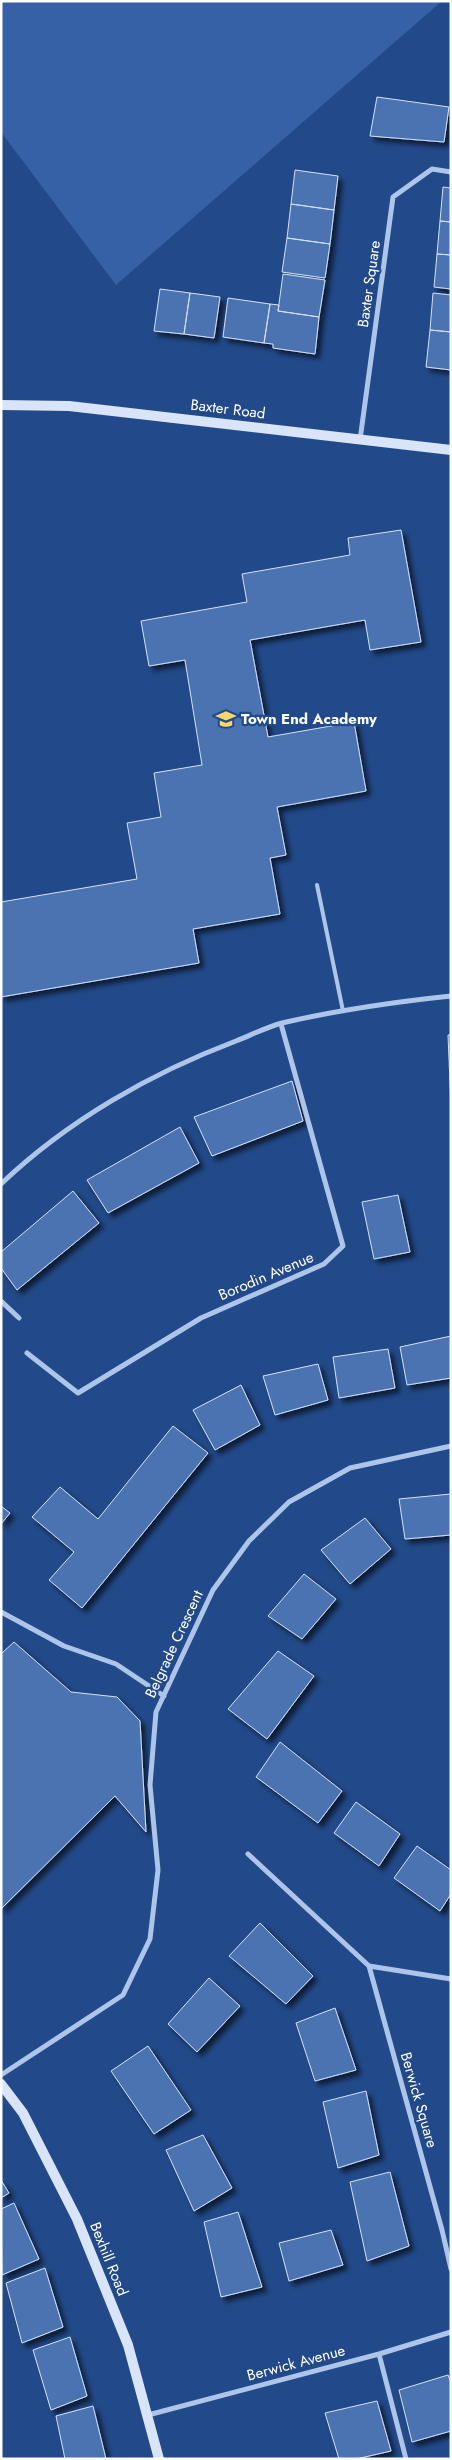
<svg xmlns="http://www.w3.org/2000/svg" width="452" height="2460" font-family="Jost,sans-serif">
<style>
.green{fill:#3661a6}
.building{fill:#4b72b1;stroke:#d2e1f8;filter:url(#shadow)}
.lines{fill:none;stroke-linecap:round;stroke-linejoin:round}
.lane{stroke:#aec5ea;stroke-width:4}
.street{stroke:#aec5ea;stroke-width:5}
.secondary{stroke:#d9e4f8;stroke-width:10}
.labels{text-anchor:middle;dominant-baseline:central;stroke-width:4.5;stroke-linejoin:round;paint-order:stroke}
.street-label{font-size:15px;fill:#fff;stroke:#224989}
.poi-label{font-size:15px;font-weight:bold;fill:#fff;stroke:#224989;text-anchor:start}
</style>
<defs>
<filter id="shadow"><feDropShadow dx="4.5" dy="4.5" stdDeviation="2.5" flood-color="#0009"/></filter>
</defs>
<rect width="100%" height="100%" fill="#224989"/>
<path class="green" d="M1,1H442L116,285L1,132Z"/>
<path class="building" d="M377,97L449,107L444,142L370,136Z
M295,170L338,176L334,210L291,204Z
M443,187L451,188V222L440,221Z
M291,204L334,210L330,244L287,238Z
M440,221L451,222V255L437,254Z
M287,238L330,244L325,278L282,272Z
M437,254L451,255V289L434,287Z
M283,274L325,280L319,317L278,311Z
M160,289L190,293L184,334L154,331Z
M190,293L220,297L214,338L184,334Z
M433,293L451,295V332L430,330Z
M228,298L270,304L264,343L223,337Z
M270,304L279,305L278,311L319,317L315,354L273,348V344L264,343Z
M430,330L451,332V370L426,367Z
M401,530L421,642L370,650L365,620L250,640L268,737L354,722L366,791L277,807L286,855L270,858L280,914L193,929L199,963L1,997V902L137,879L127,823L161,817L154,773L202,765L185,660L149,666L141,621L247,602L242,574L350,555L348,538Z
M448,1035H451V1108Z
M292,1081L303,1121L212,1156L194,1117Z
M180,1127L199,1163L108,1213L87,1180Z
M73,1191L99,1223L17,1290L1,1268V1252Z
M398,1195L410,1252L374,1259L362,1202Z
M451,1336V1378L407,1385L400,1347Z
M388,1349L395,1388L339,1398L333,1357Z
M318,1364L328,1400L275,1415L263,1376Z
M241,1385L260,1425L215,1450L193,1410Z
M173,1426L208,1453L82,1608L49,1580L74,1552L32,1517L60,1487L98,1519Z
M451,1494V1535L405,1539L399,1499Z
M1,1506L10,1513L1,1524Z
M365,1518L391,1549L350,1584L321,1550Z
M304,1574L336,1599L302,1639L268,1616Z
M14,1642L71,1692L117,1697L140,1721L146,1832L115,1796L1,1909V1654Z
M278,1651L314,1676L267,1739L228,1709Z
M280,1742L342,1791L318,1823L256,1777Z
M356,1802L400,1834L379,1866L334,1833Z
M417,1846L451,1870V1894L440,1911L394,1878Z
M260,1923L313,1976L286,2004L229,1956Z
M209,1978L240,2006L197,2052L168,2024Z
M335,2008L356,2070L315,2081L296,2023Z
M148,2046L191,2110L154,2134L111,2071Z
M366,2091L379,2155L338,2168L323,2102Z
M203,2135L232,2188L194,2211L166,2150Z
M390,2172L409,2246L367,2261L350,2182Z
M1,2180L9,2193L1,2198Z
M14,2203L39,2259L2,2275L1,2209Z
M238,2212L262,2287L221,2297L204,2222Z
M331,2230L343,2265L289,2281L279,2243Z
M45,2268L63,2327L22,2343L6,2283Z
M70,2337L87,2396L51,2410L33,2350Z
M448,2375L451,2383V2431L412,2442L399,2390Z
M377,2401L391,2451L356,2459H339L325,2413Z
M93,2406L106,2459H65L56,2416Z"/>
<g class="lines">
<path class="lane" d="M317,885L343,1011"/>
<path class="street" d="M360,440L393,197L432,169L451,172
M1,1184C67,1121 151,1073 236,1041C251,1035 267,1027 282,1023C338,1010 394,1002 451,996
M1,1301L19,1318
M27,1353L78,1393L201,1318L324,1264L343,1246L281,1024
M1,1612L64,1646L116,1664L164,1696
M248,1854L369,1966L442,2230L451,2269
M369,1966L451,1979
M1,2075L123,1995L150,1939L158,1870L150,1785L156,1712L213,1590L249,1541L289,1502L350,1468L451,1446
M379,2354L406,2459
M148,2415L379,2354L451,2332"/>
<path class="secondary" d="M1,405L69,406L451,450
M1,2084L23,2113L77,2219L128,2345L159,2459"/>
</g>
<defs>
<symbol id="school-bare" viewBox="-9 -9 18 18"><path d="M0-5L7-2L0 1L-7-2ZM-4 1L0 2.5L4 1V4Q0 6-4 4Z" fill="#f7d86f" stroke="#224989" stroke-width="2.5" paint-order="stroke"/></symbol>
</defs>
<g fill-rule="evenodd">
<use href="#school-bare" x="212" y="705" width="28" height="28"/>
</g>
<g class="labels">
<g class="street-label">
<text transform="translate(369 284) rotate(-82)">Baxter Square</text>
<text transform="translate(228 409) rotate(7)">Baxter Road</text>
<text transform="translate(266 1276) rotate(-23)">Borodin Avenue</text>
<text transform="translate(174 1644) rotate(-65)">Belgrade Crescent</text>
<text transform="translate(419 2100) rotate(74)">Berwick Square</text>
<text transform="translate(109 2259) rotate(68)">Bexhill Road</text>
<text transform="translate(296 2363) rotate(-15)">Berwick Avenue</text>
</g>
<g class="poi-label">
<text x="241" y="719">Town End Academy</text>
</g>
</g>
<rect width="452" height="2460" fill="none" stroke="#ffffff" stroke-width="5"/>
</svg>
